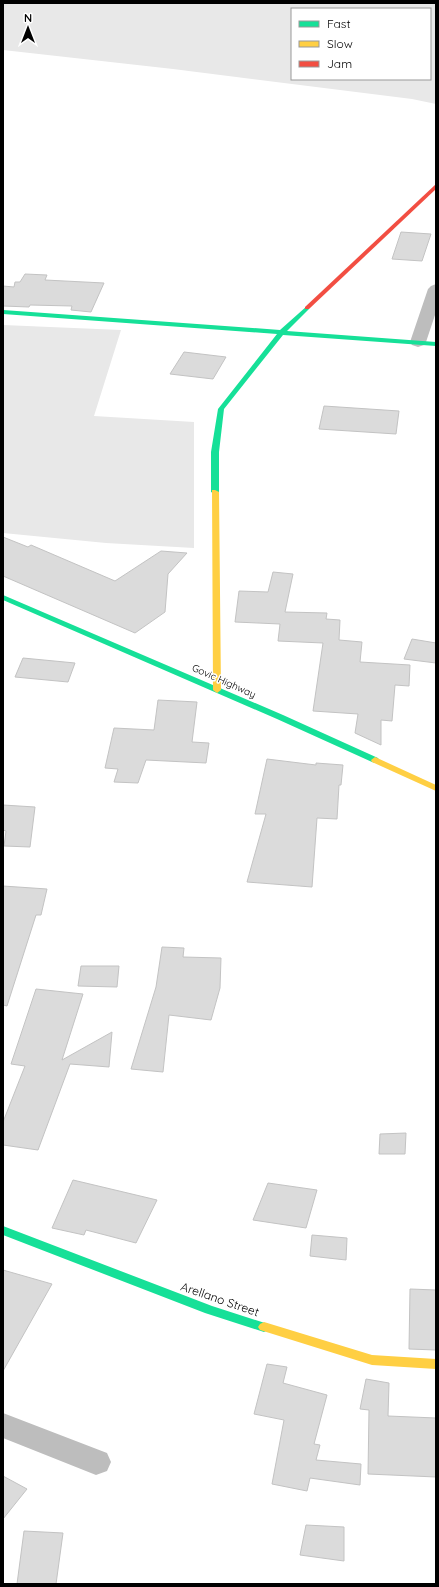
<svg xmlns="http://www.w3.org/2000/svg" width="439" height="1587" font-family="Quicksand,sans-serif">
<style>
.green{fill:#e8e8e8;fill-rule:evenodd}
.building{fill:#dbdbdb;stroke:#c3c3c3}
.lines{fill:none;stroke-linecap:round;stroke-linejoin:round}
.street{fill:#bdbdbd;fill-rule:evenodd}
.fast{fill:#16e098;fill-rule:evenodd}
.slow{fill:#ffcf43;fill-rule:evenodd}
.jam{fill:#f24e42;fill-rule:evenodd}
.labels{text-anchor:middle;dominant-baseline:central;stroke-width:3;stroke-linejoin:round;paint-order:stroke}
.street-label{font-size:10px;fill:#000;stroke:#fff}
.near-street-label{font-size:12px;fill:#000;stroke:#fff}
</style>
<rect width="100%" height="100%" fill="#fff"/>
<path class="green" d="M3,3H436V104L412,99L173,69L3,50ZM292,9H430V79H292Z
M3,325L121,330L94,416L194,422V548L106,543L3,533Z"/>
<path class="building" d="M401,232L431,234L422,261L392,259Z
M25,274L47,275L45,280L104,283L91,312L71,310L72,306L30,305L29,307L3,306V286L14,287L15,282H20Z
M184,352L226,357L213,379L170,374Z
M324,406L399,411L396,434L319,429Z
M3,537L28,547L31,545L115,581L161,551L187,553L168,574L165,612L135,633L3,576Z
M273,572L293,574L285,612L327,613L326,619L340,620L339,640L362,642L360,662L410,665L409,686L395,685L392,721L381,720V745L355,733L358,714L313,711L323,643L278,641L280,624L235,622L239,591L268,592Z
M412,639L436,643V663L404,659Z
M23,658L75,663L68,682L15,677Z
M158,700L197,702L192,742L209,743L206,763L146,760L138,783L114,782L118,769L105,768L114,728L154,730Z
M267,759L316,765V763L343,765L341,785H339L337,819L317,818L312,887L247,882L266,814H255Z
M3,805L35,807L30,847L4,846L6,831L3,830Z
M3,886L47,889L41,915H36L7,1006L3,1005Z
M162,947L184,948L183,957L221,958L220,988L211,1020L169,1015L163,1072L131,1069L156,987Z
M81,966H119L117,987L78,986Z
M36,989L83,994L62,1060L112,1032L109,1067L70,1064L38,1150L3,1145V1122L25,1066L11,1064Z
M406,1133L405,1154H379L380,1134Z
M73,1180L157,1200L136,1243L86,1230L84,1235L52,1228Z
M268,1183L317,1190L306,1228L253,1220Z
M312,1235L347,1238L346,1260L310,1256Z
M3,1270L52,1284L3,1371Z
M410,1289L436,1290V1350L409,1349Z
M267,1364L287,1367L283,1383L327,1395L314,1444L320,1445L316,1460L361,1464L360,1485L310,1478L307,1491L272,1484L284,1420L254,1414Z
M366,1379L389,1383L388,1416L436,1418V1477L368,1474L369,1410L360,1409Z
M3,1476L27,1489L3,1519Z
M306,1525L344,1527V1561L300,1555Z
M24,1531L63,1533L56,1584H17Z"/>
<g class="lines">
<path class="street" d="M436,284V312L426,342L424,345L418,347L412,345L410,342L428,289L431,286Z
M3,1413L107,1453L111,1462L107,1471L96,1475L3,1438Z"/>
<path class="fast" d="M307,306L309,307V309L287,331L436,342V346L283,335L224,409L219,452V492L215,494L211,492V452L218,409L277,334L3,314V310L280,330Z
M3,595L283,715L378,758L379,760L375,763L372,762L277,719L3,600Z
M3,1226L212,1306L268,1324L270,1327L268,1330L264,1332L205,1313L3,1235Z"/>
<path class="slow" d="M212,490H215L219,492L221,690L217,693L213,690Z
M375,757L436,785V791L372,762L371,760Z
M264,1322L372,1355L436,1359V1369L372,1365L260,1330L258,1327L260,1324Z"/>
<path class="jam" d="M436,184V189L309,309H305V307Z"/>
</g>
<g class="labels">
<g class="street-label">
<text transform="translate(224 681) rotate(24)">Govic Highway</text>
</g>
<g class="near-street-label">
<text transform="translate(220 1299) rotate(19)">Arellano Street</text>
</g>
</g>
<rect width="439" height="1587" fill="none" stroke="#000000" stroke-width="8"/>
<rect x="291" y="8" width="140" height="72" fill="#ffffff" stroke="#999999"/>
<rect x="299" y="21" width="20" height="6" fill="#16e098" stroke="#999999"/>
<text x="327" y="28" font-size="12" fill="#000000">Fast</text>
<rect x="299" y="41" width="20" height="6" fill="#ffcf43" stroke="#999999"/>
<text x="327" y="48" font-size="12" fill="#000000">Slow</text>
<rect x="299" y="61" width="20" height="6" fill="#f24e42" stroke="#999999"/>
<text x="327" y="68" font-size="12" fill="#000000">Jam</text>
<g transform="translate(28 28)" stroke="#ffffff" stroke-width="3" paint-order="stroke">
<path d="M0-3L7 15L0 10L-7 15Z" fill="#000000"/>
<text y="-6" font-size="11" font-weight="bold" text-anchor="middle" fill="#000000">N</text>
</g>
</svg>
